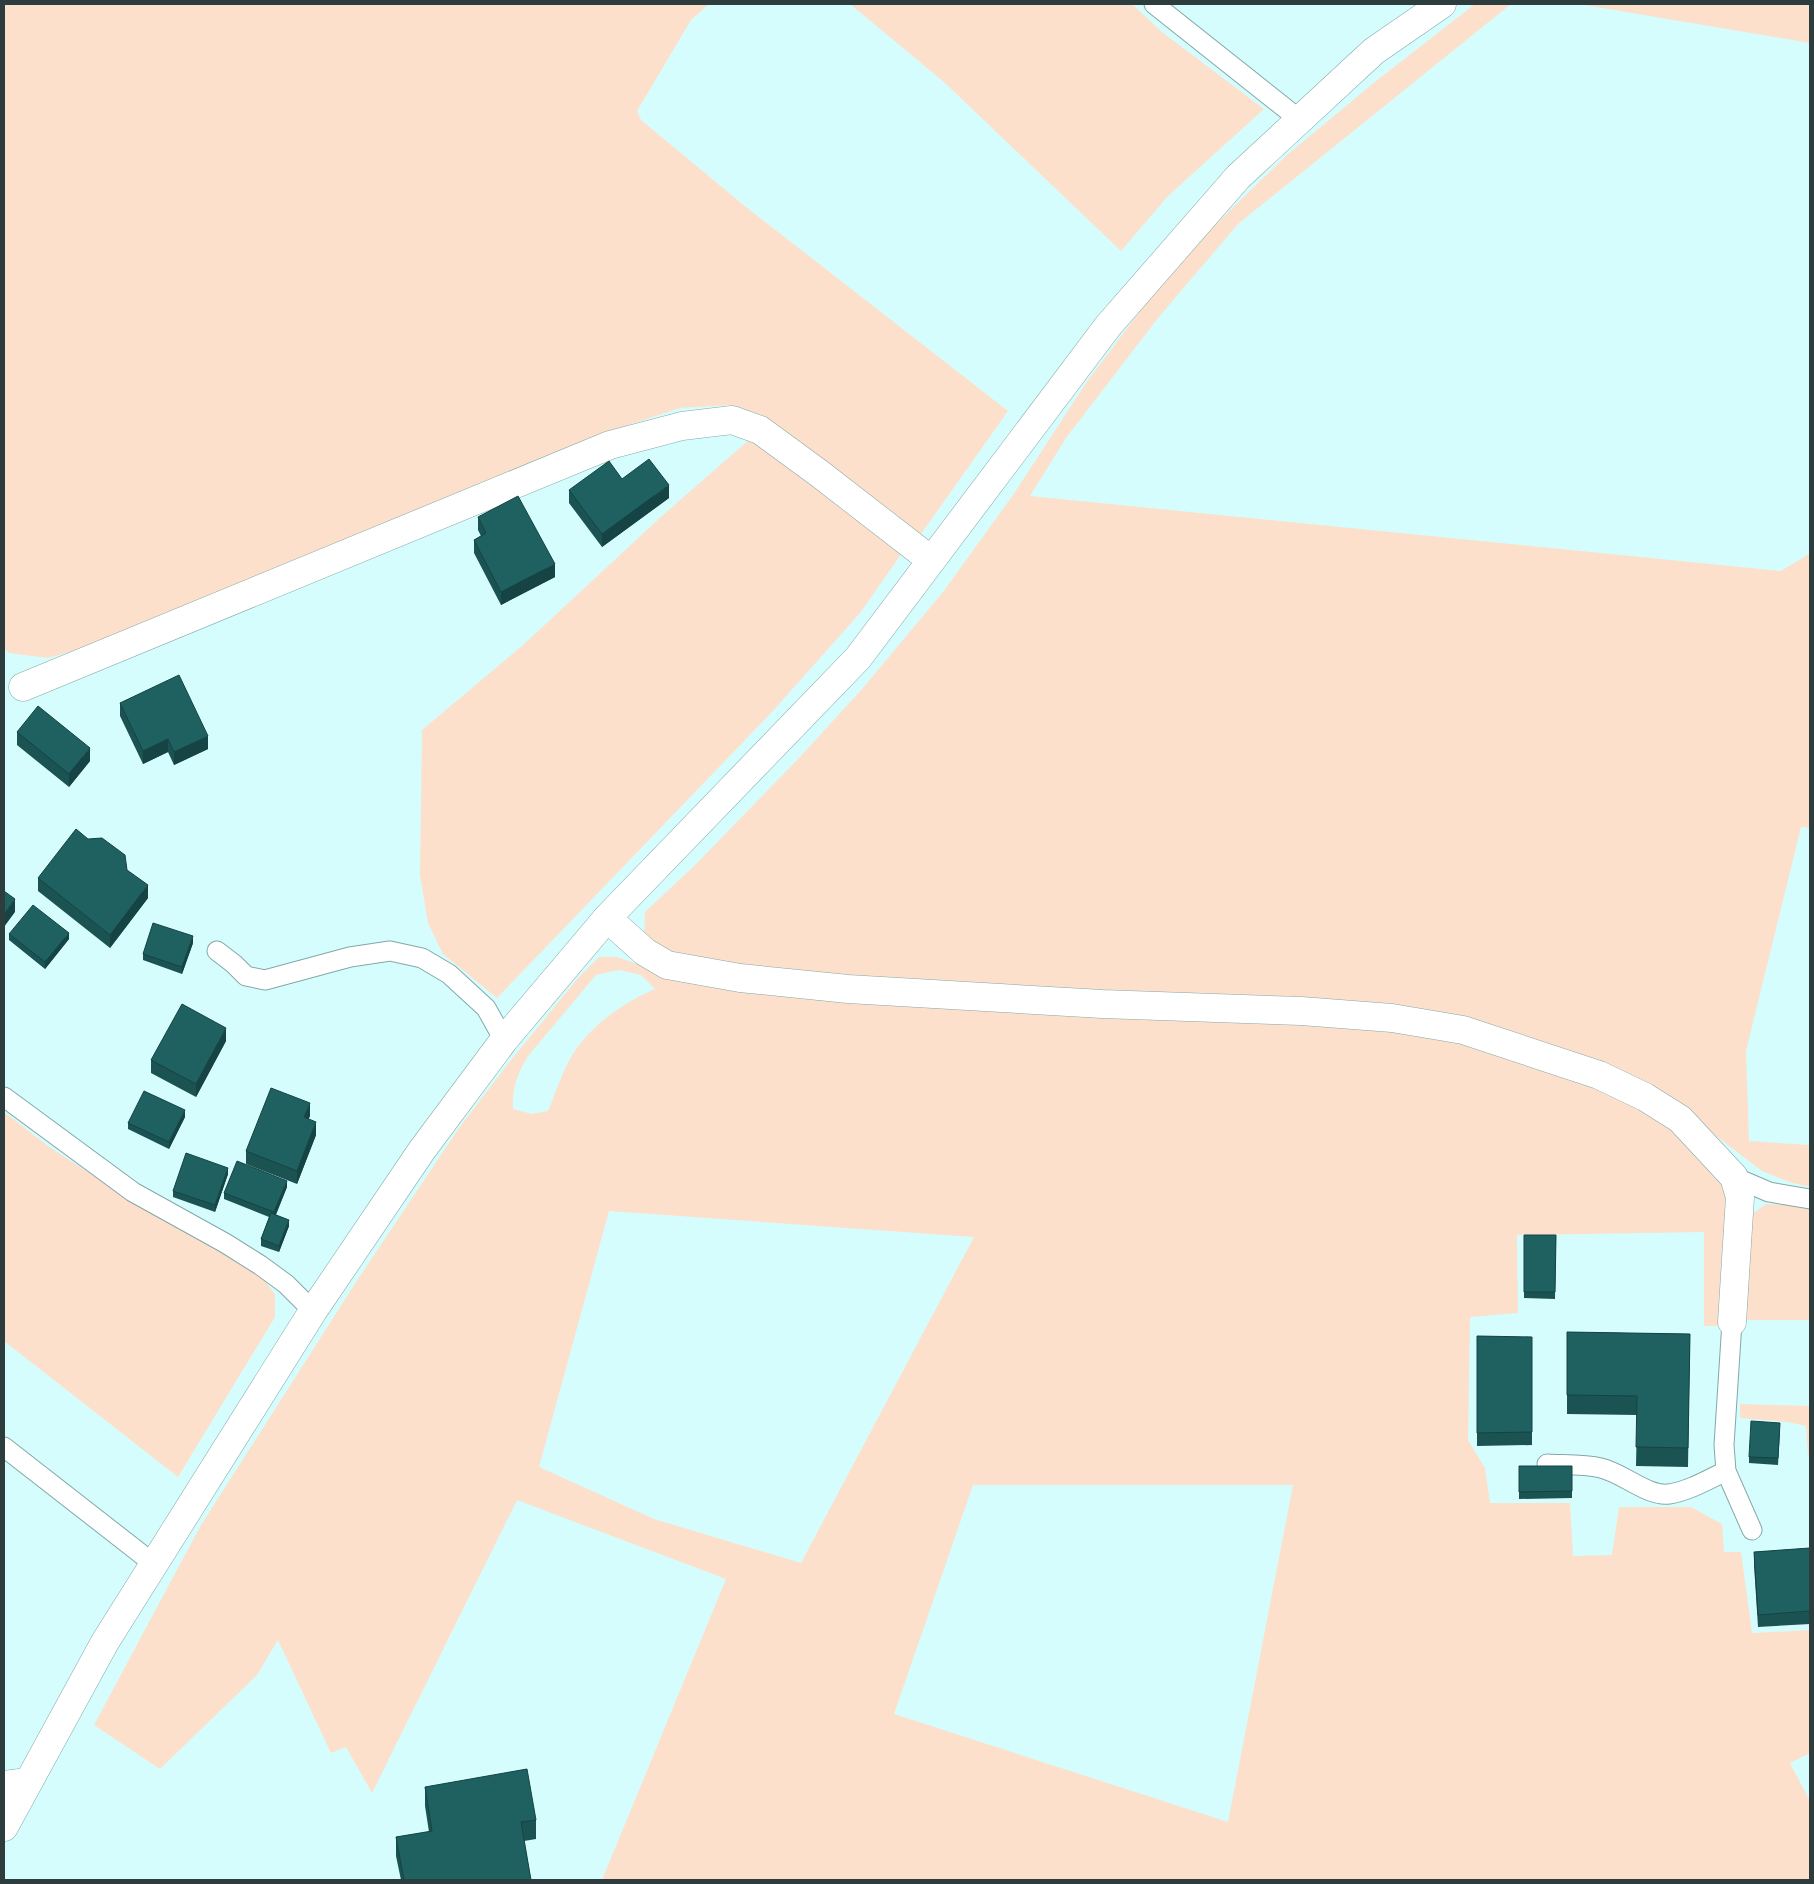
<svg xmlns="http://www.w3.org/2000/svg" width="1814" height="1884" font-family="'Fira Sans',sans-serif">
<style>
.green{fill:#fde0cb;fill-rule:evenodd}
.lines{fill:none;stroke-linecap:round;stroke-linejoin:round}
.service-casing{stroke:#83a8a8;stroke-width:21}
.minor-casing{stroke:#83a8a8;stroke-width:29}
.secondary-casing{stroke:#83a8a8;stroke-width:29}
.service{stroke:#fff;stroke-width:19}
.minor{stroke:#fff;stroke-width:28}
.secondary{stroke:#fff;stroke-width:28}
.wall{fill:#1b5353}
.shaded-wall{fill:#164344}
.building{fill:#1f6061;stroke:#164344}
</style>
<rect width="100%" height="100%" fill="#d6fdfd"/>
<path class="green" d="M4,4H709L691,20L637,111L641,120L746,207L1008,411L921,534L764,420L730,405L680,408L607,432L87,647L48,658L9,653L4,648Z
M850,4H1132L1162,32L1264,109L1168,196L1121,251L945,83Z
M1475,4H1511L1238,224L1158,318L1066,438L1030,496L1781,571L1809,554L1810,551V828L1801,827L1746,1051L1749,1141L1810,1145V1187L1789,1182L1762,1171L1687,1114L1530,1038L693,961L658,947L644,933L645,912L696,864L800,757L862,689L943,592L1013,495L1086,383L1152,295L1208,232L1287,155L1376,81Z
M1579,4H1810V43Z
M750,439L902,553L860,613L771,713L497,998L443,954L428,923L420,875L422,730L522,646L663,515Z
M599,957H617L655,970L1300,1020L1464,1041L1591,1081L1673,1127L1726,1185V1269L1722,1326H1704V1232L1517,1235L1518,1313L1470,1317L1468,1440L1485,1468L1490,1503H1570L1573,1556L1612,1555L1619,1507H1691L1722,1524L1724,1552H1741L1752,1633L1810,1630V1753L1790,1763L1810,1801V1880H602L726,1579L517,1500L372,1793L346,1747L331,1753L278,1640L257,1675L160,1769L94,1725L201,1525L358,1279L459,1128L507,1065L578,978ZM619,970L641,975L655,989C621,1004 587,1027 569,1061C560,1077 555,1095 548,1111L532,1114L513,1109C512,1087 517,1075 528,1056L596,975ZM609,1211L974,1237L801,1563L654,1519L539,1467ZM973,1485H1293L1228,1822L894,1714Z
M4,1112L48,1146L129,1199L256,1270L275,1294V1317L178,1477L4,1341Z
M1766,1204L1810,1206V1320H1744L1752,1214Z
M1740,1404L1810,1406V1455H1808L1806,1426L1788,1422L1740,1418Z"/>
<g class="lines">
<defs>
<path id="service" d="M1154,4L1300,120
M217,951L234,964L246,976L265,980L350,957L390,951L422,958L449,974L486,1008L504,1040
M4,1097L133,1192L225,1243L260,1265L286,1284L313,1311
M1734,1177L1769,1192L1810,1199
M1732,1322L1724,1445L1726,1471L1752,1530
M4,1447L154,1564
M1547,1464C1564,1465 1584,1464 1601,1468C1623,1473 1648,1497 1669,1494C1689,1491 1709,1479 1726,1471"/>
<path id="minor" d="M23,687L610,445L682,426L732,420L760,430L820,474L931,560
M607,918L645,952L667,965L740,978L848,989L1102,1004L1301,1011L1392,1018L1463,1030L1599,1075L1645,1097L1680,1119L1734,1177L1740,1197L1732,1322
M4,1785L28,1782"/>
<path id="secondary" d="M4,1827L105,1642L313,1311L422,1150L504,1040L607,918L858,658L1108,326L1238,177L1374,51L1442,4"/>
</defs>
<use href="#service" class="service-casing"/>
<use href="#minor" class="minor-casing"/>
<use href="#secondary" class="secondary-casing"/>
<use href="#service" class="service"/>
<use href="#minor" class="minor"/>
<use href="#secondary" class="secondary"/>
</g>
<path class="wall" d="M569,490L669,498L602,547L569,503Z
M478,517L555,577L501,605L474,553V540L481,536L478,530Z
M120,703L208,749L174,765L168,752L143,764L120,716Z
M17,732L90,761L69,787L17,745Z
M88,839L127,870L148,898L110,948L38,891V878Z
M9,934L69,939L45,969L9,940Z
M193,943L182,974L143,960V954Z
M226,1041L196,1097L151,1073V1060Z
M310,1116L308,1119L316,1135L297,1184L246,1164V1151Z
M185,1117L169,1149L128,1129V1123Z
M228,1174L215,1212L173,1197V1191Z
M287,1187L276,1215L289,1226L279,1252L261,1246V1239L269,1217L224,1199V1193Z
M1524,1235H1556L1555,1299L1524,1298Z
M1567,1332L1690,1334L1688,1467L1636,1466L1637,1415L1567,1414Z
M1477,1336L1532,1337V1445L1477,1446Z
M1780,1430L1778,1465L1749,1463V1457Z
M1519,1466H1572V1498L1519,1499Z
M1810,1548V1624L1758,1627L1754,1565V1552Z
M425,1787L536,1820V1839L524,1841L531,1880H401L396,1856V1837L429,1832L425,1806Z"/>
<path class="shaded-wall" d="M669,485V498L602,547V534Z
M555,564V577L501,605V592Z
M208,736V749L174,765V752Z
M168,739V752L143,764V751Z
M90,748V761L69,787V774Z
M148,885V898L110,948V935Z
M15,899V912L4,927V914Z
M69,933V939L45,969V962Z
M193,936V943L182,974V967Z
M226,1028V1041L196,1097V1084Z
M310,1103V1116L304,1130V1117Z
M185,1110V1117L169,1149V1142Z
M316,1122V1135L297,1184V1171Z
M228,1168V1174L215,1212V1205Z
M287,1181V1187L274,1218V1212Z
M289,1220V1226L279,1252V1246Z"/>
<path class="building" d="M649,459L669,485L602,534L569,490L609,461L622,479Z
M518,496L555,564L501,592L474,540L486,533L478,517Z
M179,675L208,736L174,752L168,739L143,751L120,703Z
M38,706L90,748L69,774L17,732Z
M76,829L88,839L102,838L125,855L127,870L148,885L110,935L38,878Z
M4,891L15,899L4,914Z
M33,905L69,933L45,962L9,934Z
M153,923L193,936L182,967L143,954Z
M182,1004L226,1028L196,1084L151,1060Z
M271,1088L310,1103L304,1117L316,1122L297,1171L246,1151Z
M144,1091L185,1110L169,1142L128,1123Z
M186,1153L228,1168L215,1205L173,1191Z
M237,1161L287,1181L274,1212L224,1193Z
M271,1213L289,1220L279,1246L261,1239Z
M1524,1235H1556L1555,1292H1524Z
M1567,1332L1690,1334L1688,1448L1636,1447L1637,1396L1567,1395Z
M1477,1336L1532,1337V1432L1477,1433Z
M1751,1421L1780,1423L1778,1458L1749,1457Z
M1519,1466H1572V1491L1519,1492Z
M1810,1548V1611L1758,1615L1754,1552Z
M527,1769L536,1820L521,1822L531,1880H404L396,1837L432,1831L425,1787Z"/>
<rect width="1814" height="1884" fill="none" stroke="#2d3c3c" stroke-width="10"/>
</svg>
